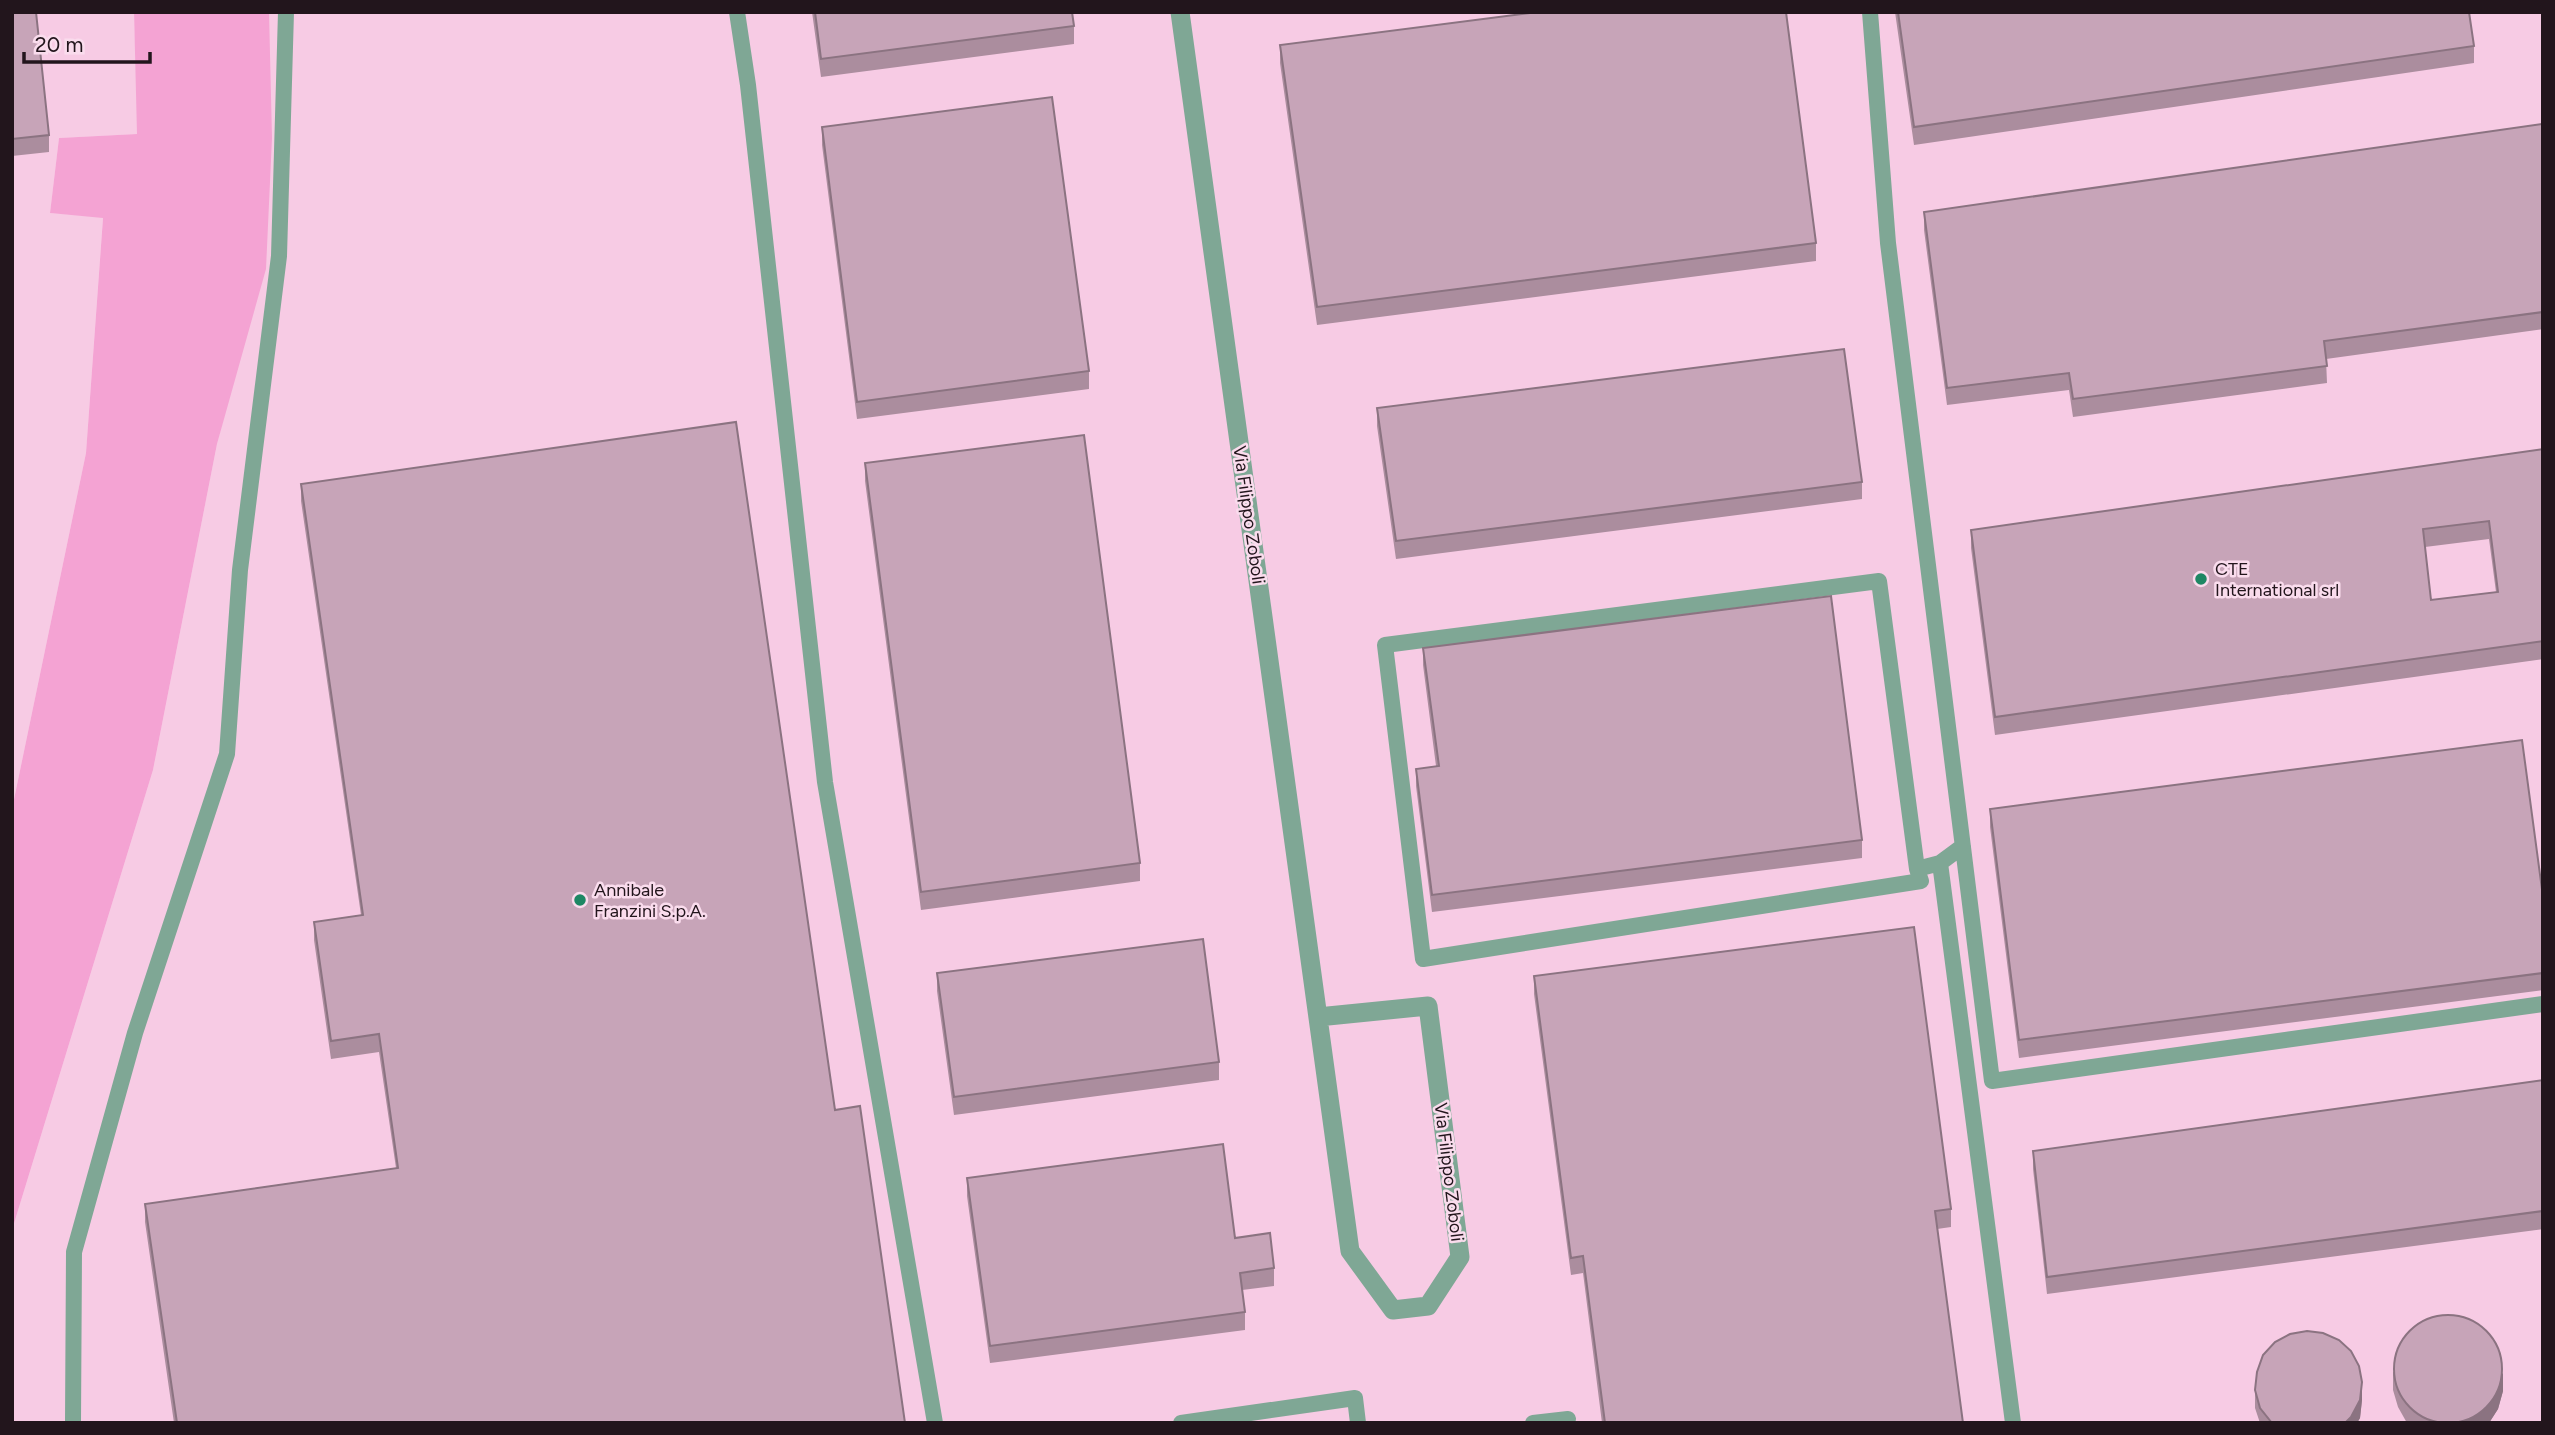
<svg xmlns="http://www.w3.org/2000/svg" width="2555" height="1435" font-family="Figtree,sans-serif">
<style>
.built{fill:#f7cbe4}
.green{fill:#f4a3d3}
.lines{fill:none;stroke-linecap:round;stroke-linejoin:round}
.service{stroke:#7fa795;stroke-width:16}
.minor{stroke:#7fa795;stroke-width:19}
.wall{fill:#ab8d9e;fill-rule:evenodd}
.shaded-wall{fill:#8b7381}
.building{fill:#c7a4b8;stroke:#8b7381;stroke-width:2;fill-rule:evenodd}
.poi-dot{fill:#1e8764;stroke:#fadced;stroke-width:2.5}
.labels{text-anchor:middle;dominant-baseline:central;stroke-width:5;stroke-linejoin:round;paint-order:stroke}
.street-label{font-size:18px;fill:#22151c;stroke:#fadced}
.poi-label{font-size:18px;fill:#22151c;stroke:#fadced;text-anchor:start}
</style>
<rect width="100%" height="100%" fill="#fadced"/>
<path class="built" d="M12,12H134L138,134L59,138L50,213L103,217L86,453L12,809Z
M269,12H2543V1423H12V1230L153,770L217,444L232,386L269,52Z"/>
<path class="green" d="M134,12H269L272,138L266,269L217,444L153,770L12,1230V809L86,453L103,218L50,213L59,138L137,134Z"/>
<g class="lines">
<path class="service" d="M737,12L748,85L825,782L935,1423
M1870,12L1888,243L1992,1081L2543,1004
M1940,863L2013,1423
M1917,869L1921,881L1423,959L1385,645L1879,581L1917,869L1940,863L1963,846
M73,1423L74,1252L135,1033L227,754L240,570L279,256L286,12
M1181,1423L1355,1398L1358,1423
M1533,1423L1568,1419"/>
<path class="minor" d="M1180,12L1350,1251L1393,1310L1428,1306L1460,1257L1428,1006L1318,1017"/>
</g>
<path class="wall" d="M12,12L49,135V152L12,156Z
M812,12H1072L1074,26V44L821,77Z
M1895,12H2469L2474,46V63L1914,145Z
M1280,45L1816,243V261L1317,325L1280,63Z
M822,127L1089,371V389L857,419L822,145Z
M2543,131V329L2326,359L2327,383L2073,417L2069,390L1947,405L1924,230V212Z
M1377,408L1862,482V499L1396,559L1377,426Z
M2543,449V659L1995,735L1971,548V530ZM2489,539L2496,592L2431,600L2425,547Z
M865,463L1140,863V881L921,910L865,481Z
M301,484L835,1110L905,1423H174L145,1222V1204L396,1168L379,1052L331,1059L314,940V922L361,915L301,501Z
M1423,648L1862,840V858L1432,912L1416,786V769L1436,766L1423,665Z
M1990,809L2543,897V990L2019,1058L1990,827Z
M937,973L1219,1062V1080L954,1115L937,991Z
M1534,976L1951,1209V1227L1937,1229L1963,1423H1602L1583,1273L1571,1275L1534,994Z
M2543,1080V1229L2047,1294L2033,1169V1151Z
M967,1178L1235,1238L1274,1268V1286L1242,1290L1245,1312V1330L990,1363L967,1196Z
M2393,1372L2503,1391L2498,1409L2489,1423H2407L2398,1407L2393,1390Z
M2255,1390L2362,1400L2360,1418L2357,1423H2260L2255,1408Z"/>
<path class="shaded-wall" d="M2503,1373V1391L2498,1409L2489,1423H2458Z
M2362,1382V1400L2360,1418L2357,1423H2345Z"/>
<path class="building" d="M12,12H36L49,135L12,139Z
M815,12H1072L1074,26L821,59Z
M1538,12H1786L1816,243L1317,307L1280,45Z
M1898,12H2469L2474,46L1914,127Z
M1052,97L1089,371L857,402L822,127Z
M2542,124L2543,131V312L2324,341L2327,366L2073,399L2069,373L1947,388L1924,212Z
M1844,349L1862,482L1396,541L1377,408Z
M736,422L835,1110L860,1106L905,1423H177L145,1204L398,1168L379,1034L331,1041L314,922L363,915L301,484Z
M1084,435L1140,863L921,892L865,463Z
M2543,449V641L1995,717L1971,530ZM2489,521L2498,592L2431,600L2423,529Z
M1831,596L1862,840L1432,895L1416,769L1439,766L1423,648Z
M2522,740L2543,897V973L2019,1040L1990,809Z
M1914,927L1951,1209L1935,1211L1963,1423H1605L1583,1256L1571,1258L1534,976Z
M1203,939L1219,1062L954,1097L937,973Z
M2543,1080V1211L2047,1277L2033,1151Z
M1223,1144L1235,1238L1270,1233L1274,1268L1240,1273L1245,1312L990,1346L967,1178Z
M2394 1369a54 54 0 1 1 108 0a54 54 0 1 1-108 0Z
M2307,1331L2323,1333L2339,1340L2351,1351L2359,1366L2362,1382L2360,1400L2351,1417L2345,1423H2272L2260,1408L2255,1390L2257,1372L2263,1355L2275,1342L2290,1334Z"/>
<g class="poi-dot">
<circle cx="2201" cy="579" r="7"/>
<circle cx="580" cy="900" r="7"/>
</g>
<g class="labels">
<g class="street-label">
<text transform="translate(1249 515) rotate(82)">Via Filippo Zoboli</text>
<text transform="translate(1449 1172) rotate(83)">Via Filippo Zoboli</text>
</g>
<g class="poi-label">
<text x="2215" y="569">CTE<tspan x="2215" dy="21">International srl</tspan></text>
<text x="594" y="890">Annibale<tspan x="594" dy="21">Franzini S.p.A.</tspan></text>
</g>
</g>
<rect width="2555" height="1435" fill="none" stroke="#22151c" stroke-width="28"/>
<path d="M24 52v10h126v-10" fill="none" stroke="#22151c" stroke-width="3.5"/>
<text x="35" y="52" font-size="21" fill="#22151c" stroke="#fadced" stroke-width="5" paint-order="stroke">20 m</text>
</svg>
